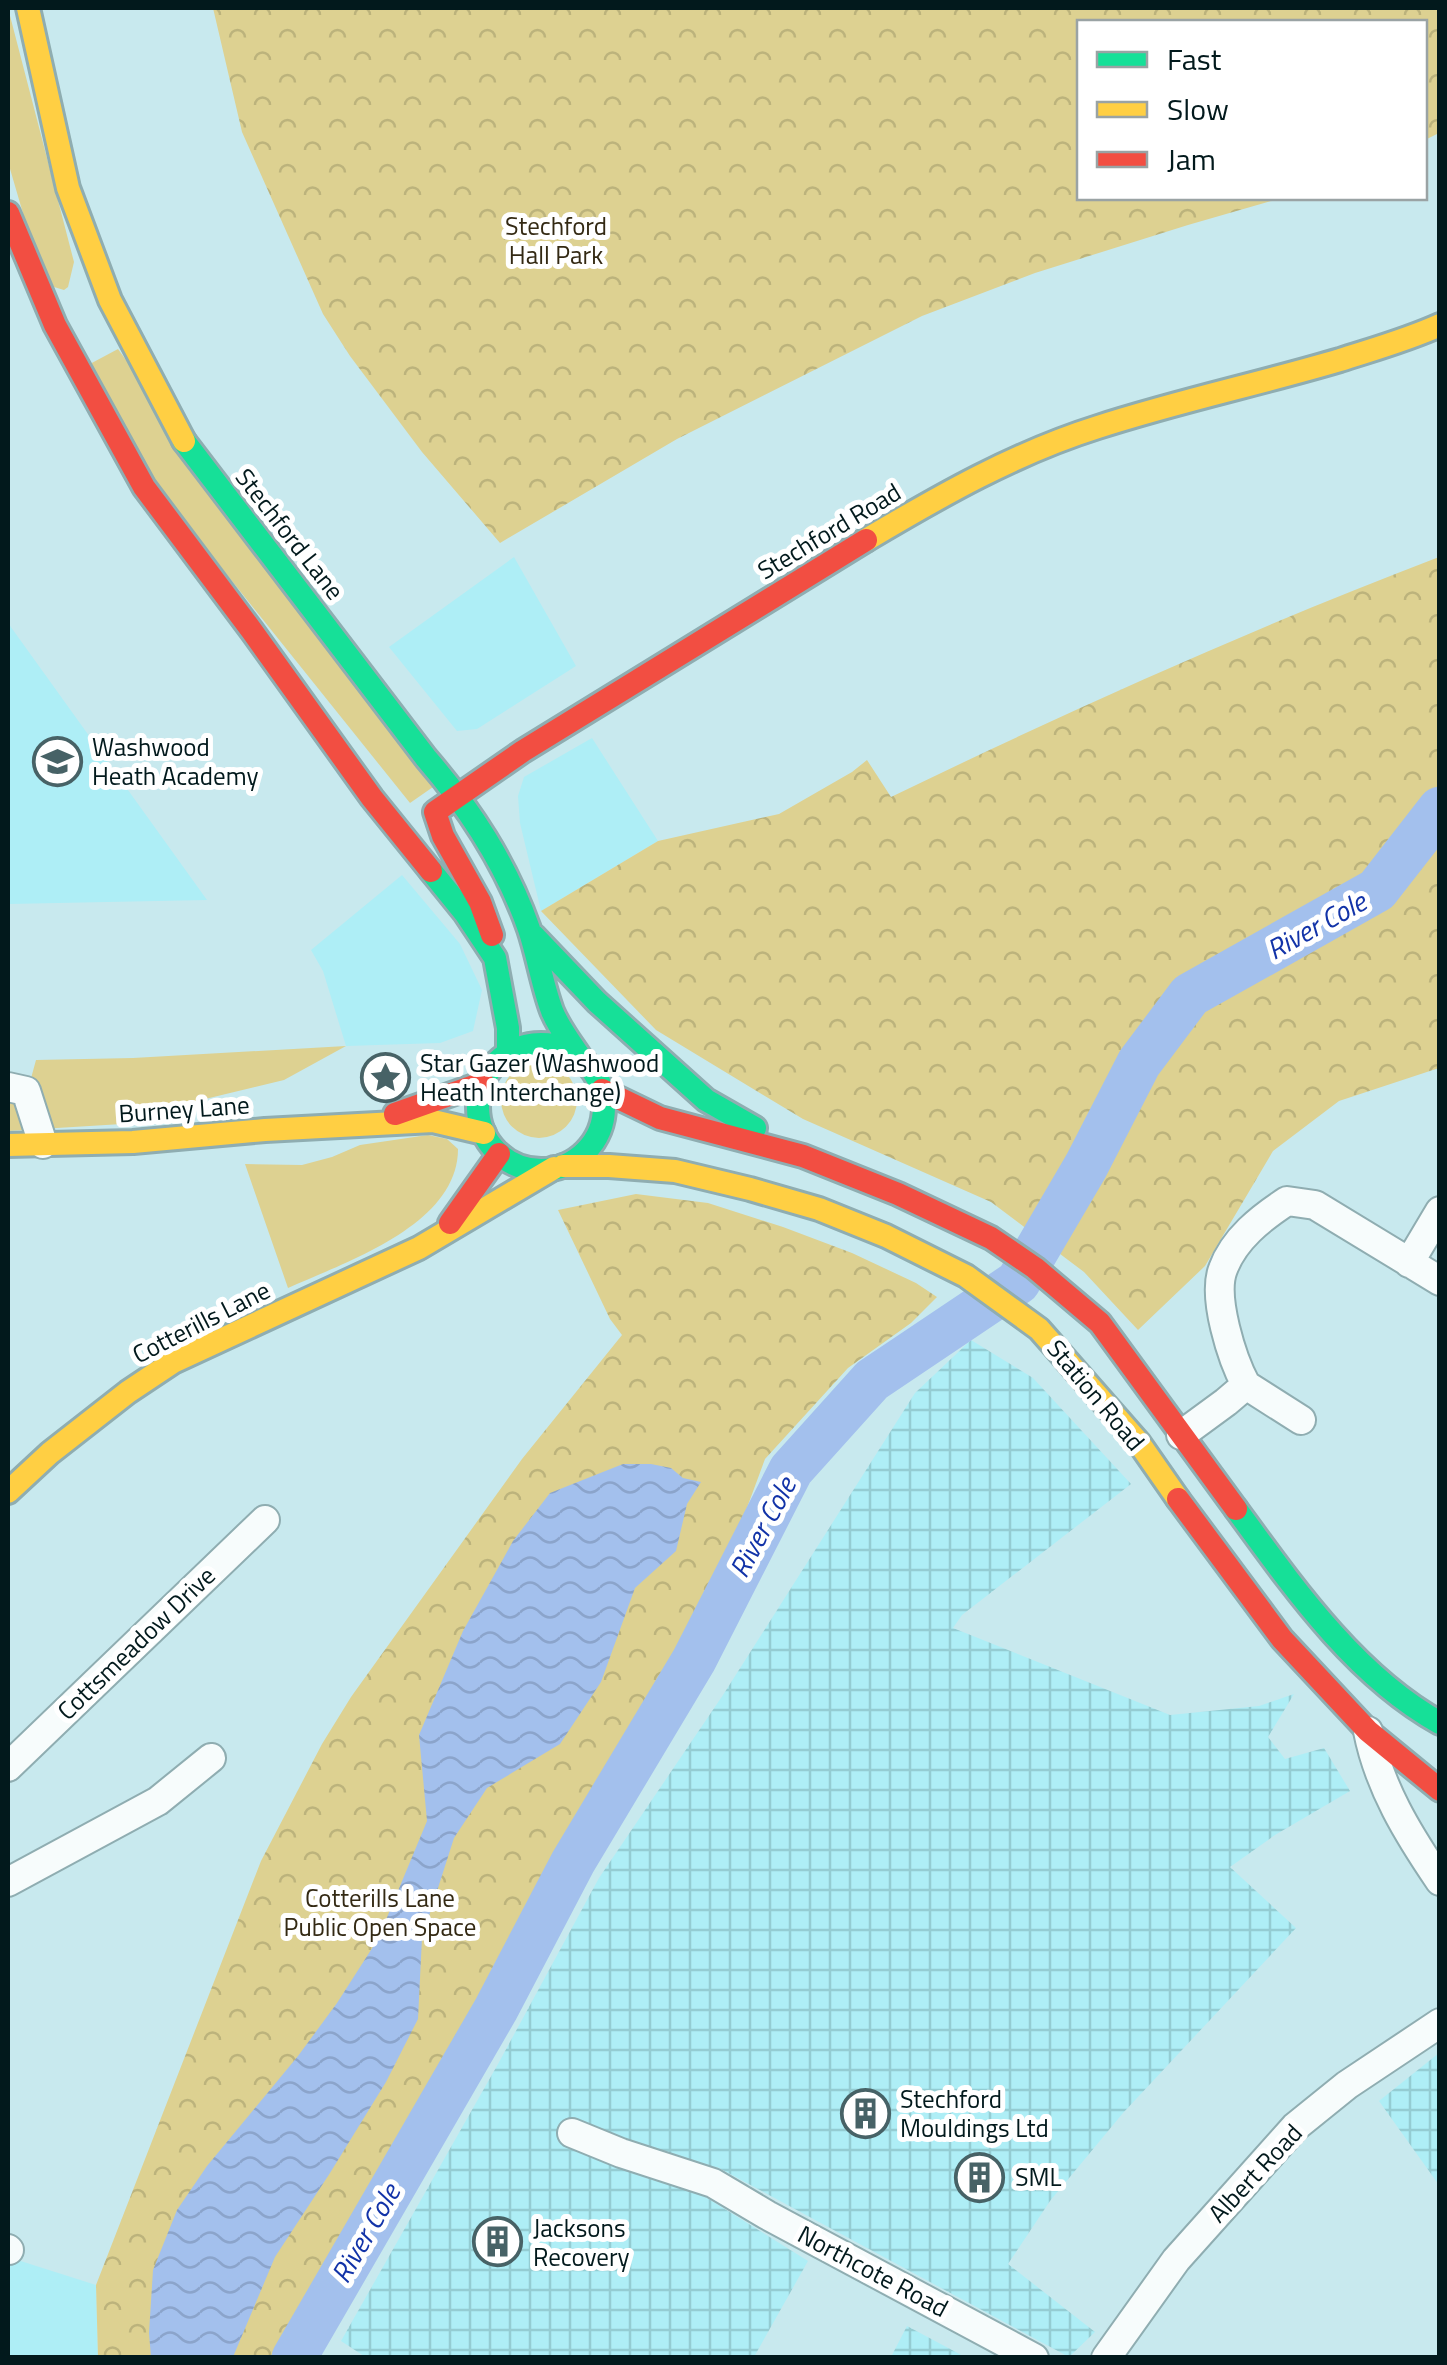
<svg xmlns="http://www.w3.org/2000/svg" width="1447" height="2365" font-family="'Titillium Web',sans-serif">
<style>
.built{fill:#aeeef6}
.industrial{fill:url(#industrial-grid)}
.grass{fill:#ddd191}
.park{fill:url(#park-crowns)}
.water{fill:url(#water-waves)}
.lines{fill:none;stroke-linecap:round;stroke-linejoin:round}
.river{stroke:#a3c0ed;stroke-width:45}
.street-casing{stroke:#8fadb1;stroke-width:32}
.fast-casing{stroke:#8fadb1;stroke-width:28}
.slow-casing{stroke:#8fadb1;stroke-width:28}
.jam-casing{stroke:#8fadb1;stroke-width:28}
.street{stroke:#f7fcfc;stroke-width:28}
.fast{stroke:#16e098;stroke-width:22}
.slow{stroke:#ffcf43;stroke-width:22}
.jam{stroke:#f24e42;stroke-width:22}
.labels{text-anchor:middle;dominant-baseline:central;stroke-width:10;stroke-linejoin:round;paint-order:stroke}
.park-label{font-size:25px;fill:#332913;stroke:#fff}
.street-label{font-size:25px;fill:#02191c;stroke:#fff}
.poi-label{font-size:25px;fill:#02191c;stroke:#fff;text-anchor:start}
.water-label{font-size:28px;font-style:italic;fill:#1233a8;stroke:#fff}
</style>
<defs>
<pattern id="industrial-grid" width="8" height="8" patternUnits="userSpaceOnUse" patternTransform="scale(2.5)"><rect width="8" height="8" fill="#aeeef6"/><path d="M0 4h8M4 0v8" fill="none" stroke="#94ccd2"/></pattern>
<pattern id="park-crowns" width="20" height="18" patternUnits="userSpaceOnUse" patternTransform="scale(2.5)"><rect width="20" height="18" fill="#ddd191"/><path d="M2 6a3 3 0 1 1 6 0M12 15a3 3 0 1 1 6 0" fill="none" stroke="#bcb37c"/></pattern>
<pattern id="water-waves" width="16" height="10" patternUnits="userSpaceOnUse" patternTransform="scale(2.5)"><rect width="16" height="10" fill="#a3c0ed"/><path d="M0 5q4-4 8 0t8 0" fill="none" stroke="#8ba4cb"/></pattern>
</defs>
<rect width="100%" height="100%" fill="#c8e9ee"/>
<path class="built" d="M514,557L576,666L477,729L457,731L389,647Z
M8,623L207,900L8,904Z
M592,738L658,841L541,911L520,823L518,796L524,777Z
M402,875L460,944L482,990L473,1031L440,1043L346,1046L323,971L311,950Z
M8,2257L96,2285L98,2357H8Z"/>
<path class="industrial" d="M971,1340L1033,1378L1131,1484L962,1615L953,1628L1170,1715L1259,1706L1294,1694L1268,1737L1285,1759L1324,1748L1350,1791L1275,1835L1230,1867L1296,1928L1123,2113L1050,2201L1008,2264L1095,2332L1069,2357L717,2167L696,2191L808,2261L754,2357L367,2358L341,2341L498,2064L599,1878L723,1695L915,1393Z
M1439,2053V2185L1379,2101Z
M907,2326L965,2357H891Z"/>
<path class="grass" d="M8,8L74,262L68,287L64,290L54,287L32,244L8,162Z
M118,349L433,787L410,803L154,484L88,365Z
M346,1046L284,1080L201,1100L122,1124L8,1131V1101L24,1104L36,1060L133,1058Z
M501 1100a38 38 0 1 1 76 0a38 38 0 1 1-76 0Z
M428,1135L447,1139L458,1149C458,1225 346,1262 288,1288L245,1164L302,1165L332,1157L360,1145Z"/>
<path class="park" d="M213,8H1439V133L1425,140L1424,22H1080V198H1282L1188,225L1035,273L922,316L677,439L500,543L422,452L350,356L323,314L242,132Z
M1439,557V1068L1339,1101L1273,1151L1205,1266L1138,1330L1084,1272L991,1202L803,1119L656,1030L541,911L658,841L779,814L852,772L867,760L891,797C1071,710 1253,628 1439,557Z
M636,1194L708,1203L783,1227L852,1253L916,1283L937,1297L911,1323L848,1368L765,1459L731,1551L702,1614L651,1709L593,1795L537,1888L439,2079L342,2237L276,2357H98L96,2285L261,1861L322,1744L351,1697L522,1459L622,1335L610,1319L558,1210Z"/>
<path class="water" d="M623,1464H651L671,1468L683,1478L701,1482L687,1504L676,1551L635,1588L601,1682L560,1744L487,1788L454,1838L422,1938L418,2019L386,2082L330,2173L275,2257L233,2357H151L149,2333L153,2270L177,2210L207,2166L298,2056L337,2003L378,1939L427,1821L419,1735L463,1631L513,1541L550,1493Z"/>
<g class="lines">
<path class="river" d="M294,2358L496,2009L573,1862L694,1660L791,1470L872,1380L1018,1282L1086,1166L1139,1063L1190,995L1377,890L1440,809"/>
<defs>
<path id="street" d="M8,1087L26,1091L43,1144
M1409,1263L1440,1211
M1246,1385L1301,1420
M1181,1435L1226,1402L1246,1385C1232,1359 1212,1297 1223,1269C1234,1239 1261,1218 1287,1201L1315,1205L1440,1281
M1368,1731C1379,1787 1408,1834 1440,1881
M8,1767L265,1520
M8,1882L158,1801L211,1758
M572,2133L621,2153L713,2183L767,2215L1034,2358
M8,2249L9,2250
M1106,2358L1176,2260L1295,2127L1347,2085L1440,2023"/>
<path id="fast" d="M184,441L426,758C471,810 506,864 529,929C538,956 542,984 552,1011C559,1028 570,1042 580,1057
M431,871L465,913L495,958L508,1028V1053
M534,936L597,1002L706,1100L755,1128
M478 1107a63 63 0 1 1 126 0a63 63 0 1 1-126 0Z
M1236,1509C1293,1587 1355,1676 1440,1723"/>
<path id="slow" d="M28,8L68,188L110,300L184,441
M866,540C940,496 1015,453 1098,427C1178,401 1259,384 1340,360C1374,349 1407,340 1440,325
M8,1145L133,1142L265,1130L433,1121L484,1133
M563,1166H609L675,1171L750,1189L819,1209L886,1236L966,1276L1039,1329L1139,1443L1178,1499
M8,1492L50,1453L128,1392L173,1362L419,1248L554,1168"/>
<path id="jam" d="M8,213L55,325L144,487L252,631L372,798L431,871
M492,935L480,902L443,836L435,812L523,751L866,540
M602,1090L660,1118L803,1156L898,1194L991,1238L1035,1268L1100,1323L1236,1509
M395,1114L483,1083
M450,1223L499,1154
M1178,1499L1282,1639L1368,1731L1440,1790"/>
</defs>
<use href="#street" class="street-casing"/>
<use href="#fast" class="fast-casing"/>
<use href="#slow" class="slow-casing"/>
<use href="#jam" class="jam-casing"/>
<use href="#street" class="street"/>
<use href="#fast" class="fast"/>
<use href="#slow" class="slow"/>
<use href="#jam" class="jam"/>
</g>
<defs>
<symbol id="school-ring" viewBox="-11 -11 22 22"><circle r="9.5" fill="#fff" stroke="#476266" stroke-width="1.5"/><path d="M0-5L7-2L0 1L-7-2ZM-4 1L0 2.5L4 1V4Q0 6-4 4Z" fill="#476266"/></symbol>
<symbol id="sight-ring" viewBox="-11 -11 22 22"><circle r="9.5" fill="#fff" stroke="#476266" stroke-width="1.5"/><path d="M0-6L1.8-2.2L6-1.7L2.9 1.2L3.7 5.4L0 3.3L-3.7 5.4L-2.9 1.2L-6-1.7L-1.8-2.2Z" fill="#476266"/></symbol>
<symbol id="building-ring" viewBox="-11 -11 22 22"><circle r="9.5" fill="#fff" stroke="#476266" stroke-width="1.5"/><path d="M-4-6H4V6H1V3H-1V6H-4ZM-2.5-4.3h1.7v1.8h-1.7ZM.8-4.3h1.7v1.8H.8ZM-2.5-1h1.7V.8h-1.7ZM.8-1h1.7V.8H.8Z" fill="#476266"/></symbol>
</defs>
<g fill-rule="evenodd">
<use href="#school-ring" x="30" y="734" width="55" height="55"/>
<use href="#sight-ring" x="358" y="1050" width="55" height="55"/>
<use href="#building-ring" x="838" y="2086" width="55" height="55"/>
<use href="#building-ring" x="952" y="2150" width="55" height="55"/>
<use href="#building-ring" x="470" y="2214" width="55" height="55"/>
</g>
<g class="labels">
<g class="park-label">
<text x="556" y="226">Stechford<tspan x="556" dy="29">Hall Park</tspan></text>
<text x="380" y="1898">Cotterills Lane<tspan x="380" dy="29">Public Open Space</tspan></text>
</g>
<g class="street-label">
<text transform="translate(829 531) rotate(-31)">Stechford Road</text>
<text transform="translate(290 534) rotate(52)">Stechford Lane</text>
<text transform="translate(184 1109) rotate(-4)">Burney Lane</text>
<text transform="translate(201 1322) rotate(-27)">Cotterills Lane</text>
<text transform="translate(1096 1395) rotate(50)">Station Road</text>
<text transform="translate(136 1643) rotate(-44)">Cottsmeadow Drive</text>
<text transform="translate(1255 2173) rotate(-47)">Albert Road</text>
<text transform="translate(873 2271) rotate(28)">Northcote Road</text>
</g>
<g class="poi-label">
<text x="92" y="747">Washwood<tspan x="92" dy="29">Heath Academy</tspan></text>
<text x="420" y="1063">Star Gazer (Washwood<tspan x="420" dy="29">Heath Interchange)</tspan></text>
<text x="900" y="2099">Stechford<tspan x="900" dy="29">Mouldings Ltd</tspan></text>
<text x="1015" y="2177">SML</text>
<text x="533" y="2228">Jacksons<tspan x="533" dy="29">Recovery</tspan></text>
</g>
<g class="water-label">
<text transform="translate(1316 925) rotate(-29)">River Cole</text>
<text transform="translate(762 1527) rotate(-62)">River Cole</text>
<text transform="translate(365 2233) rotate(-60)">River Cole</text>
</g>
</g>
<rect width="1447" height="2365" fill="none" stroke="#02191c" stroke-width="20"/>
<rect x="1077" y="20" width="350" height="180" fill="#ffffff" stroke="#9aa3a4" stroke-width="2.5"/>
<rect x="1097" y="52" width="50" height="15" fill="#16e098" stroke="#9aa3a4" stroke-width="2.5"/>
<text x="1167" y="70" font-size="30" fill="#02191c">Fast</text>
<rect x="1097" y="102" width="50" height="15" fill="#ffcf43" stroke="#9aa3a4" stroke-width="2.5"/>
<text x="1167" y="120" font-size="30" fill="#02191c">Slow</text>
<rect x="1097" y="152" width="50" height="15" fill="#f24e42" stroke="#9aa3a4" stroke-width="2.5"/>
<text x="1167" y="170" font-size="30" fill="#02191c">Jam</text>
</svg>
